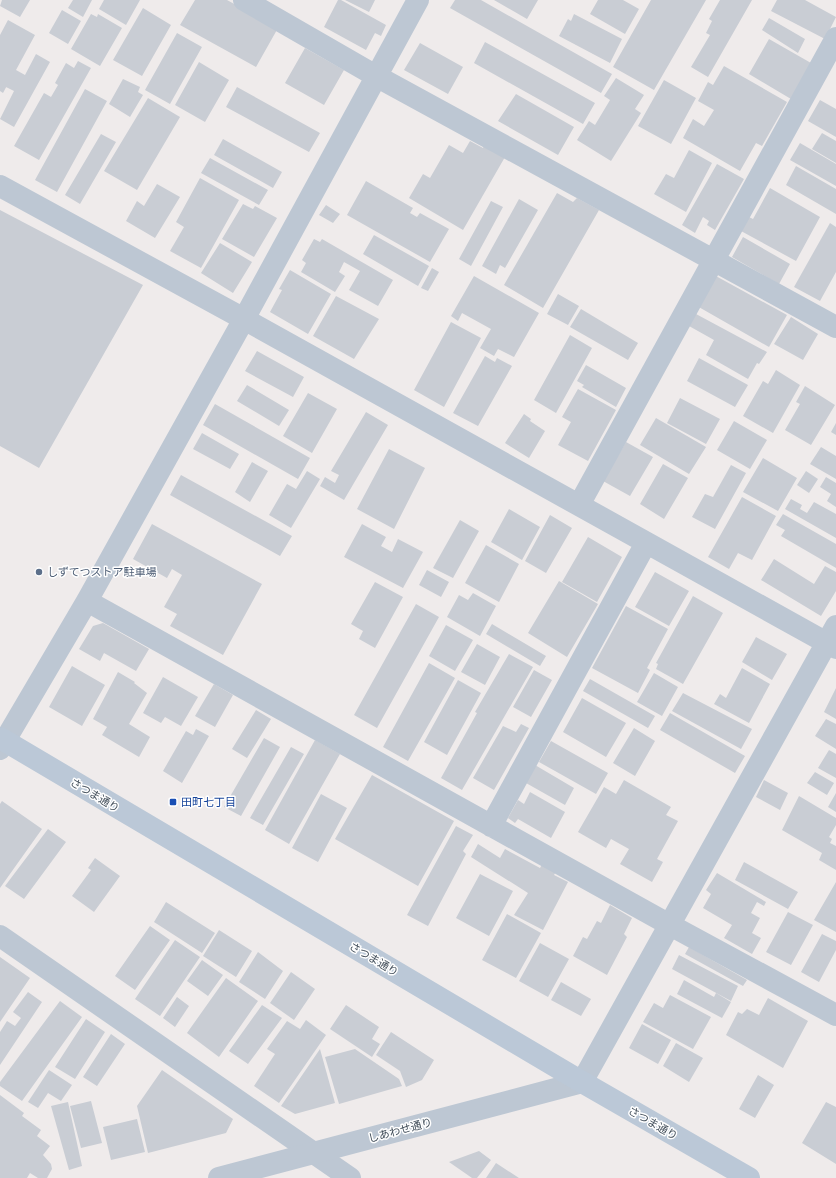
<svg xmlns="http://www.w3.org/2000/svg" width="836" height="1178" font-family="Quicksand,'Noto Sans JP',sans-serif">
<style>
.building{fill:#c9cdd4}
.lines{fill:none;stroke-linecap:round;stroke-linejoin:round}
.minor{stroke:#bdc7d3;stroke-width:22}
.tertiary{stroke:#bdc7d3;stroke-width:22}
.secondary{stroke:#bbc8d7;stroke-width:22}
.service-dot{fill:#5c6f8a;stroke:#fff;stroke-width:1.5}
.transit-dot{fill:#1a4fb4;stroke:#fff;stroke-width:1.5}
.labels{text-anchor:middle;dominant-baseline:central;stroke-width:3;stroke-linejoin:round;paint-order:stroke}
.service-label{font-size:11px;fill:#4e5e75;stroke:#fff;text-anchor:start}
.street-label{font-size:11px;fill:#424e5a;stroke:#fff}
.transit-label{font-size:11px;fill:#164399;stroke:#fff;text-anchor:start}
</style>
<rect width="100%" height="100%" fill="#efebeb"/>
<path class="building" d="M2,0H30L20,17L0,6Z
M73,0H92L83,17L68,8Z
M104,0H140L126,25L99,9Z
M195,0H227L278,28L256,67L180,25Z
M338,0H341L386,25L381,36L375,33L366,50L324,27Z
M345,0H375L369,12Z
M455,0H481L612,74L601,93L450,8Z
M494,0H538L527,19Z
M598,0H623L639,9L625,34L590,14Z
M651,0H706L654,90L613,67Z
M720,0H752L708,77L691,67L710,35L706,33L712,21L709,19Z
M777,0H805L836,17L825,39L771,11Z
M143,8L171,25L142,76L113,60Z
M62,10L81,21L68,44L49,33Z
M91,14L97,17L98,14L122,28L100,66L71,49Z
M574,14L622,39L610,63L559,36L568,19L571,21Z
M769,18L805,39L798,53L762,30Z
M8,20L35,35L16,70L25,75L36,54L50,62L14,127L0,119L14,91L6,87L11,78L3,93L0,91V35Z
M177,33L202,47L170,104L145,90Z
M769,39L811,63L791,99L749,74Z
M485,42L595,103L583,124L474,63Z
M420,43L463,67L448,94L404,70Z
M305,48L344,70L324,105L285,83Z
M78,61L91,68L39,160L14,146L44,93L51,97L58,85L55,83L66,63L74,68Z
M199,62L229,80L205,122L175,105Z
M724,66L787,102L762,146L756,143L740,171L683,138L693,119L704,126L714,110L698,101L708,82L713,85Z
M616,78L644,95L635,109L641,113L611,161L577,140L589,121L595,125L610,100L604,96Z
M123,79L140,87L138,92L143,95L130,117L109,104Z
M664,80L696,98L671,144L638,126Z
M237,87L320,133L309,152L226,107Z
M85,89L107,101L57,192L35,180Z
M516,94L574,127L558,155L498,121Z
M148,98L180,117L137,190L104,171Z
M820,100L836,109V137L808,121Z
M822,133L836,141V163L812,149Z
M101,134L116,142L80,204L65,195Z
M223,139L282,172L273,188L214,155Z
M470,141L483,148L484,145L505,157L463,230L409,198L423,174L430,178L449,145L463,153Z
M800,143L836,164V186L790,160Z
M689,150L712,163L686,212L654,194L666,174L674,178Z
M210,158L268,190L259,205L201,173Z
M717,164L744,179L715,230L707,225L709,221L703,217L695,233L682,225Z
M796,166L836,189V214L786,185Z
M200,178L239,200L201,268L170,251L184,227L176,222Z
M366,181L413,208L410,213L417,217L420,213L449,229L430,262L347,215Z
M157,184L180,197L155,238L126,221L137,201L144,206Z
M770,188L820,217L796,261L741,231L749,217L753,219Z
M557,193L573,202L577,198L599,210L543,308L504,285Z
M519,199L538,210L505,268L500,265L496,274L482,266Z
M491,201L503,207L471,266L459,259Z
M243,204L253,209L255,206L277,218L254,257L222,239Z
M326,205L340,214L333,223L319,215Z
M0,210L143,285L39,468L0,446Z
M830,223L836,227V272L820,301L794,287Z
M374,235L429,266L418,286L363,254Z
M743,237L790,264L779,284L732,257Z
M314,239L320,242L322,239L393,280L378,306L349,290L360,271L344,262L339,272L345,276L335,292L301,272L306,263L302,260Z
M220,243L252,262L233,293L201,273Z
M432,268L439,272L428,291L421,288Z
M290,270L331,294L308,334L270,312L282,290L279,289Z
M714,275L787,315L769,347L697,306Z
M474,276L539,313L514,357L498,349L494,356L480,348L491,329L462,313L458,321L451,316Z
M558,294L579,306L568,325L547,314Z
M336,296L379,319L354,359L313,336Z
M581,309L638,343L628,360L570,327Z
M696,314L767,352L759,364L757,363L748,379L706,355L714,340L689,326Z
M791,317L818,334L803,360L774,344Z
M451,322L481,338L444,407L414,390Z
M570,335L592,348L556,413L534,400Z
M257,351L304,377L293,397L245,371Z
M485,356L495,362L497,358L512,366L478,426L453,413Z
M699,358L748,385L735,407L687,381Z
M586,365L626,388L616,407L582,387L584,385L577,381Z
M776,370L800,385L773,433L743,416L763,381L768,384Z
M247,385L289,410L279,426L237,401Z
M805,386L835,405L811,445L785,430L800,404L796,402Z
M578,389L616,410L588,461L558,445L571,422L562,417Z
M308,393L337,409L312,453L283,436Z
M680,398L720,419L706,444L667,423Z
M215,404L310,458L298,479L203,425Z
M366,412L388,425L344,500L320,486L325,477L335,483L339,475L331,471Z
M524,414L531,419L530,421L545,431L529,458L505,443Z
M656,418L706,447L689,474L640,445Z
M734,421L767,440L750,469L717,450Z
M836,423V435L831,432Z
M202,433L239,454L230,469L193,449Z
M626,442L653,457L630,496L603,481Z
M821,447L836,456V479L810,464Z
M389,449L425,468L394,529L357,509Z
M763,458L797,478L778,511L743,492Z
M252,462L268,471L250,502L235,492Z
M663,464L688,478L664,519L640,504Z
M731,465L746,473L715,529L692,517L705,494L713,497Z
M307,471L320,479L291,528L269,515L287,484L296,489Z
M806,471L818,479L809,493L797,485Z
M181,475L292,536L280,556L170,495Z
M826,477L836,483V507L827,501L831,494L820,487Z
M742,497L776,516L752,560L738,553L729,569L708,557Z
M791,499L802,505L800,509L807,513L814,502L836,514V538L785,509Z
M509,509L540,527L522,560L491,542Z
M783,514L836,544V568L781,536L785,530L776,525Z
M550,515L572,528L546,573L525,561Z
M460,520L479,531L453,578L433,568Z
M152,524L262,584L223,655L170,626L177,614L164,607L182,575L172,569L167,578L133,559Z
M362,524L386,537L381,546L392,552L398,539L423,552L403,588L344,557Z
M588,537L622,557L597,602L562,582Z
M486,545L519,564L499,602L465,583Z
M774,559L814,584L825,566L836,572V591L821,616L761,580Z
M427,570L449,582L441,597L419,585Z
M655,572L689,591L669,626L635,607Z
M559,581L598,604L567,657L528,633Z
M375,582L403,597L375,648L359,639L363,631L351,624Z
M473,593L496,606L480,636L447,617L459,595L468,600Z
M693,596L723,613L683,684L656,669L658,664L656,663Z
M416,604L439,617L377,728L354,715Z
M626,606L668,629L647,668L650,670L638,693L592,668Z
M103,623L149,649L136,671L104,653L100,661L79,649L93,626Z
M492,624L546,656L540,666L486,634Z
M446,625L473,640L455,671L429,656Z
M756,637L787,654L772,680L742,662Z
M477,644L500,657L485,685L461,672Z
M509,654L533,667L462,790L441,778L477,713L475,712Z
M429,663L455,678L408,761L383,747Z
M72,666L105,685L82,726L49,707Z
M742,668L770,684L749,723L714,704L720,694L726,698Z
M534,670L552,680L531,717L513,707Z
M118,672L135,682L134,683L147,693L129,724L150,737L139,757L102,735L107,727L93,719Z
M654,673L678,687L662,716L637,702Z
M163,677L198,697L181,726L165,717L161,723L143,713Z
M590,679L655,716L648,728L583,691Z
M458,680L481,693L447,755L424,742Z
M214,684L233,695L215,727L195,716Z
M836,688V719L824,712Z
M683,693L752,729L741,749L672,711Z
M582,698L626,723L606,757L563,732Z
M256,710L271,719L247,758L232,749Z
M670,713L745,756L735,773L660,730Z
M826,719L836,724V749L815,736Z
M521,724L529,728L494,790L473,778L503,726L516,732Z
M634,728L655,741L635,776L613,763Z
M196,729L209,736L182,783L163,771L186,731L193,735Z
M264,738L280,747L241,816L224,807Z
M315,740L340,754L289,844L265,830Z
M551,741L608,773L596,794L539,762Z
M291,747L304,754L263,825L250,818Z
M829,750L836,754V778L818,768Z
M535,765L574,788L565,805L526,783Z
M815,772L834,783L827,795L807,783Z
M372,775L454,821L418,886L335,839Z
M624,780L671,807L666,815L678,821L657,859L663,862L652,882L620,864L629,849L611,839L606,848L578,832L604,787L616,794Z
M764,780L788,793L780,810L756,797Z
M530,792L565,812L551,838L518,819L515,823L508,818L518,800L524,804Z
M836,793V812L828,807Z
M321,794L347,808L318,862L292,848Z
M799,796L836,818V825L829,837L832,839L830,843L836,846V870L819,860L822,853L782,830Z
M2,801L42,829L0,888V804Z
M456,826L473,835L463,851L466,854L428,926L407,915Z
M48,829L66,842L24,899L5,886Z
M478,844L500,858L505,849L540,868L544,861L557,870L554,875L568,882L543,930L514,915L528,893L471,857Z
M95,858L120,876L94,912L72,896L91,870L88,868Z
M744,862L798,892L788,909L735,880Z
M717,873L766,902L764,906L757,902L751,913L760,918L752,933L761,938L752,954L724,938L732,925L703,908L711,894L706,890Z
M480,874L513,891L489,936L456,918Z
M836,882V932L814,920Z
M166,902L215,933L202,953L154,922Z
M610,905L632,918L624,934L627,937L607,975L573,956L583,937L587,939L597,921L601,923Z
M788,912L813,925L791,965L766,952Z
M507,914L541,933L516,978L482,960Z
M150,926L170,940L135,990L115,976Z
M219,930L252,951L236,977L203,956Z
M822,934L836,941V950L819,982L801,972Z
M175,940L200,957L160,1016L135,999Z
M540,943L569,959L548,997L519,981Z
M689,947L747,980L743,986L685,954Z
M258,952L283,971L265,999L239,982Z
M679,955L738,986L731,1001L672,969Z
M0,957L30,978L0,1022Z
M202,960L223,975L208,996L187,981Z
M291,972L315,989L294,1020L270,1003Z
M226,978L258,1001L219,1057L187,1033Z
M684,980L714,997L716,993L731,1002L722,1018L677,994Z
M561,982L591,999L581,1016L551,1000Z
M28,992L42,1002L0,1065V1032L7,1021L15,1026L21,1018L13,1012Z
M670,995L711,1017L693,1049L643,1022L654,1003L663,1008Z
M177,997L189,1006L175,1027L163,1018Z
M768,998L808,1021L783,1068L726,1035L738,1012L742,1014L747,1009L759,1015Z
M60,1001L82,1017L22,1101L0,1086V1082Z
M262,1005L282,1018L248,1064L229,1051Z
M346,1005L379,1027L372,1039L380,1044L372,1057L330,1029Z
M86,1019L105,1032L75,1079L55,1067Z
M306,1020L326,1035L279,1103L254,1086L275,1054L267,1049L287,1021L300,1029Z
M642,1024L671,1040L658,1064L629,1048Z
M391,1032L434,1060L422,1080L406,1087L400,1071L376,1055Z
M111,1034L125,1044L97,1086L83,1077Z
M676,1043L703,1058L689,1082L663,1066Z
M320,1049L335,1103L295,1114L281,1106Z
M355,1049L399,1079L402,1086L339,1104L325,1057Z
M49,1070L72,1085L61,1101L48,1093L38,1108L28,1102Z
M162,1070L233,1119L226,1133L148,1153L137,1106Z
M758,1075L774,1085L755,1118L739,1109Z
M0,1095L24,1113L22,1116L41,1130L37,1136L50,1146L43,1155L51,1164L52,1169L47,1178H38L30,1173L27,1178H0Z
M91,1101L102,1143L81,1148L70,1106Z
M68,1102L82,1166L69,1170L51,1106Z
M826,1102L836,1107V1164L802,1143Z
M137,1119L145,1152L111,1160L103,1127Z
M479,1151L491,1160L477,1178H472L449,1162Z
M496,1163L519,1178H486Z"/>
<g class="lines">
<path class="minor" d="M244,0L376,76L836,327
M0,186L244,319L836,648
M579,505L836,38
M87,601L670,925L836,1015
M0,749L87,601L244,319L418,0
M491,826L646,543
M0,936L350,1178
M582,1082L836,626"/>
<path class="tertiary" d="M219,1178L582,1082"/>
<path class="secondary" d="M0,738L582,1082L749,1178"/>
</g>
<circle class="service-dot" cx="39" cy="572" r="4"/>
<rect class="transit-dot" x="169" y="798" width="8" height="8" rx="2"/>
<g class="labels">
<g class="service-label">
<text x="47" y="572">しずてつストア駐車場</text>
</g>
<g class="street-label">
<text transform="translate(95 795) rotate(31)">さつま通り</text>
<text transform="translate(374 959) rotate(31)">さつま通り</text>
<text transform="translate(653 1123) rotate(30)">さつま通り</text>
<text transform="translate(400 1130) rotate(-15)">しあわせ通り</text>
</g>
<g class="transit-label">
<text x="181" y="802">田町七丁目</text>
</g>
</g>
</svg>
